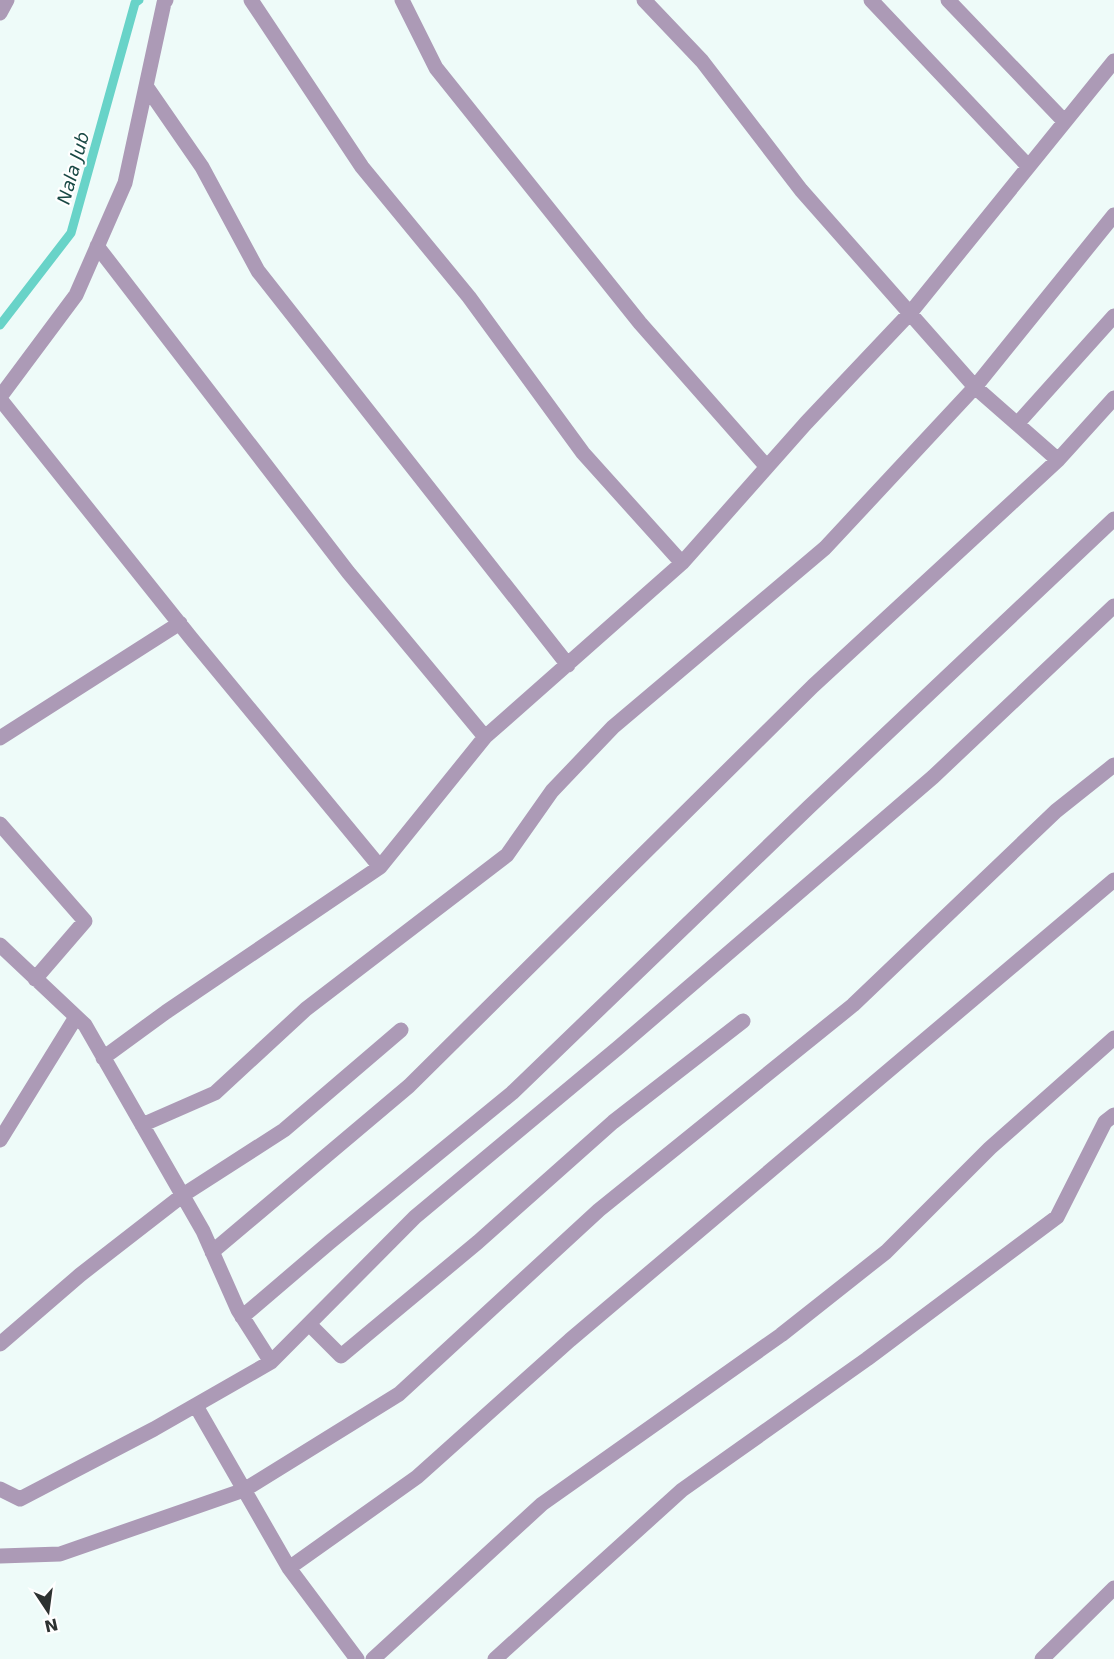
<svg xmlns="http://www.w3.org/2000/svg" width="1114" height="1659" font-family="'DejaVu Sans',sans-serif">
<style>
.lines{fill:none;stroke-linecap:round;stroke-linejoin:round}
.stream{stroke:#68d3c8;stroke-width:9}
.street{stroke:#ac9ab6;stroke-width:15}
.labels{text-anchor:middle;dominant-baseline:central;stroke-width:4.5;stroke-linejoin:round;paint-order:stroke}
.water-label{font-size:18px;font-style:italic;fill:#194945;stroke:#fff}
</style>
<rect width="100%" height="100%" fill="#eefbf9"/>
<g class="lines">
<path class="stream" d="M0,325L71,233L135,3L139,0"/>
<path class="street" d="M251,0L362,167L469,297L583,453L682,563
M402,0L436,68L640,323L767,467
M644,0L702,61L801,190L975,387L1058,460
M871,0L1028,166
M948,0L1064,121
M0,13L7,0
M146,86L202,167L258,271L568,665
M97,246L348,572L485,737
M0,397L76,295L125,183L164,3L166,0
M0,399L191,638L380,867
M1017,424L1114,316
M0,738L180,623
M0,824L85,921L35,979
M0,945L85,1025L203,1231L238,1310L271,1362
M103,1058L166,1012L380,867L485,737L682,563L806,423L911,312L1114,61
M142,1125L215,1093L306,1009L507,855L552,791L613,727L825,548L975,387L1114,215
M0,1140L76,1017
M212,1252L409,1086L813,686L1058,460L1114,398
M242,1317L330,1242L512,1093L809,807L1114,519
M309,1324L341,1356L478,1242L613,1122L743,1021
M0,1344L80,1275L183,1195L284,1130L401,1030
M196,1406L289,1568L357,1659
M0,1489L20,1499L154,1429L271,1362L415,1217L619,1047L933,777L1114,606
M0,1556L60,1554L244,1490L399,1394L599,1210L853,1005L1056,811L1114,765
M289,1568L417,1477L570,1340L1114,880
M373,1659L542,1504L781,1335L886,1252L990,1148L1114,1038
M495,1659L682,1490L867,1359L1057,1217L1105,1122L1114,1115
M1042,1659L1114,1588"/>
</g>
<g class="labels">
<g class="water-label">
<text transform="translate(73 168) rotate(-74)">Nala Jub</text>
</g>
</g>
<g transform="translate(48 1611) rotate(167)" stroke="#ffffff" stroke-width="4.5" paint-order="stroke">
<path d="M0-4.5L10 22L0 15L-10 22Z" fill="#2d3231"/>
<text y="-9" font-size="16" font-weight="bold" text-anchor="middle" fill="#2d3231">N</text>
</g>
</svg>
